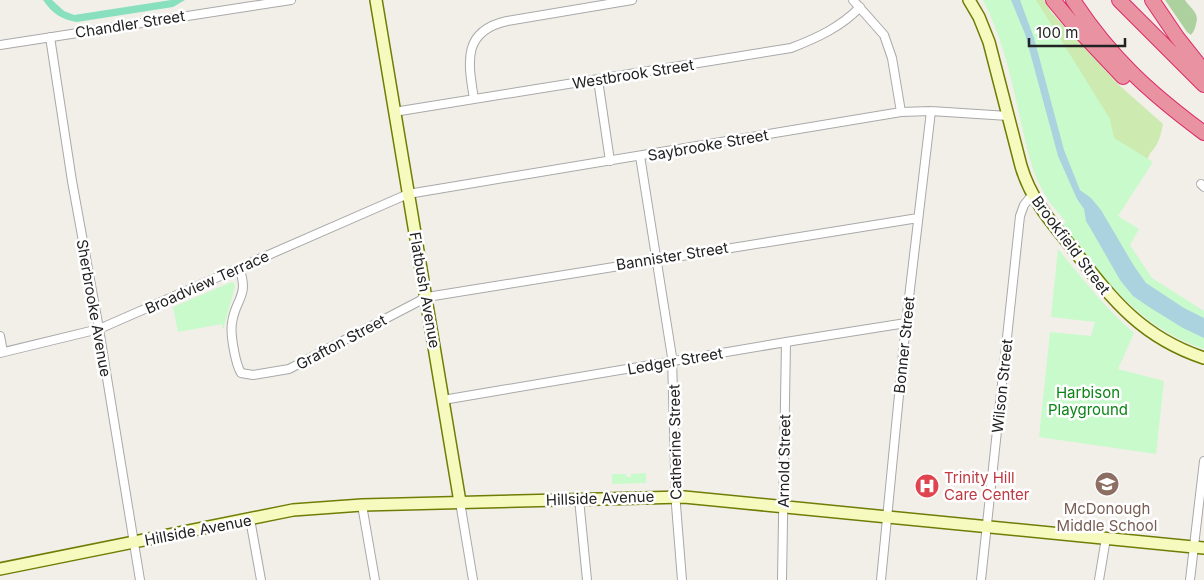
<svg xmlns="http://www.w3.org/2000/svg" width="1204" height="580" font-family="Inter,sans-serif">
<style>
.grass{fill:#cdebb0}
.forest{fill:#add19e}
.park{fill:#c8facc}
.pitch{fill:#88e0be}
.water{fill:#aad3df}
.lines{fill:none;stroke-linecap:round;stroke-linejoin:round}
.street-casing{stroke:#a9a9a9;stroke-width:10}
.secondary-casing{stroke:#707d05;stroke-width:14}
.highway-casing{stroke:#dc2a67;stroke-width:16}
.street{stroke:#fff;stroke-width:8}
.secondary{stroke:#f7fabf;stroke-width:11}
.highway{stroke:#e892a2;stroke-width:14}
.labels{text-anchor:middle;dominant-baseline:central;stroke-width:5;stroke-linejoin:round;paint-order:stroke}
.street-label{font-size:15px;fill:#222;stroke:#fff}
.park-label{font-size:15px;fill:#0c8416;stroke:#fff}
.health-label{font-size:15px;fill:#be3a42;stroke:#fff;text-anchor:start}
.education-label{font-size:15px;fill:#785e54;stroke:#fff}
</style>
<rect width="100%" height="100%" fill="#f2efe9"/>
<path class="grass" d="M1031,0H1044L1052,13L1119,85L1163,124C1162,130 1160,138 1157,144C1152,153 1150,150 1147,162L1123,163Z"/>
<path class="forest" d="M1165,0H1185C1190,8 1200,13 1196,24C1195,29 1194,31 1191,35L1187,32Z"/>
<path class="park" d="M983,0H1036L1110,119L1114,138L1153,162L1118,216L1139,229L1130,245L1152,278L1204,311V349C1137,327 1105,278 1062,226L1066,222C1058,212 1049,203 1043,191C1030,169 1026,142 1020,118C1011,77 1002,37 983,0Z
M1058,249C1082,278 1105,308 1134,333L1118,369L1164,381L1156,454L1039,437L1050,332L1091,336L1095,322L1051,317Z
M232,282L234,283L235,287L223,330L222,324L178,332L173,307Z
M646,473V483L612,484V474H626L627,477H631V474Z"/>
<path class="pitch" d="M43,0H52L64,11L74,15L171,0H185L173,7L77,22C62,20 52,13 43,0Z"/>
<path class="water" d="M1011,0H1020L1034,38L1064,150L1080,190L1091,198L1101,210L1134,266L1146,283L1184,308L1204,318V338L1183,328L1149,307L1133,296L1120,280L1092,231L1086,221L1084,209L1077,199L1058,156L1025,34Z"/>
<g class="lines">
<defs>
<path id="street" d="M853,0L884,35L892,58L901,112
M50,37L72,181L99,329L140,580
M0,45L291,0
M598,80L610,161
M474,99C468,62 462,31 507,21L632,0
M394,112L791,48C817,38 841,27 860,7
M640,156L672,357L676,505L682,580
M1201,184L1204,187
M239,268C250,296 235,299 232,323C230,334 235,359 239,369L241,373L253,375L289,369L427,297L918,218
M0,336L3,352
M0,353L99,329L408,194L901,112L931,111L1008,116
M443,400L786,342L906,323
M579,499L587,580
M460,502L473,580
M362,505L375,580
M250,519L261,580
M782,580L786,342
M881,580L906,323L931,111
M981,580L1020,216L1024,205L1032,195
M1099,580L1106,538
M1190,580L1204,461"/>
<path id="secondary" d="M376,0L460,502
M969,0L979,17L989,42L1021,166C1030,197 1049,220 1069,244C1110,296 1138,336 1204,358
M0,569L293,510L362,505L684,497L1204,548"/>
<path id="highway" d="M1053,0L1072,23L1123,77
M1073,0C1110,57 1150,93 1204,133
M1119,0L1204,85
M1152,0L1177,37L1204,71"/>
</defs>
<use href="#street" class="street-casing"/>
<use href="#secondary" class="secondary-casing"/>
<use href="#highway" class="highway-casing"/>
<use href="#street" class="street"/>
<use href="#secondary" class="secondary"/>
<use href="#highway" class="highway"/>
</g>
<defs>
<symbol id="school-disc" viewBox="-11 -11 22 22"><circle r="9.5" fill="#8d6e63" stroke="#fff"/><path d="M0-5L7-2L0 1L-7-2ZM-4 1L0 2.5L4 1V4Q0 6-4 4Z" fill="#fff"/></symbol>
<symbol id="hospital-disc" viewBox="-11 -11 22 22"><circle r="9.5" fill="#e0444e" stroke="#fff"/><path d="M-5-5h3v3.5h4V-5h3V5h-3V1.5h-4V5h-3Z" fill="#fff"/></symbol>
</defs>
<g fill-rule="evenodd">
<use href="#school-disc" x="1093" y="470" width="28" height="28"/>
<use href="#hospital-disc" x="913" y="472" width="28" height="28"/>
</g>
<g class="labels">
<g class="street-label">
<text transform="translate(130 24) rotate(-9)">Chandler Street</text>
<text transform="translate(633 74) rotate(-9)">Westbrook Street</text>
<text transform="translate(708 145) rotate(-10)">Saybrooke Street</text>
<text transform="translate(1071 245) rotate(53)">Brookfield Street</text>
<text transform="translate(672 256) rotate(-9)">Bannister Street</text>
<text transform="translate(207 282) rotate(-24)">Broadview Terrace</text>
<text transform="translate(425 290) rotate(80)">Flatbush Avenue</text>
<text transform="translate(94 308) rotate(80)">Sherbrooke Avenue</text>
<text transform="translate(341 342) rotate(-28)">Grafton Street</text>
<text transform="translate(904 345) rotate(-84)">Bonner Street</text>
<text transform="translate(675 361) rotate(-10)">Ledger Street</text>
<text transform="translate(1002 386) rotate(-84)">Wilson Street</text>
<text transform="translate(675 442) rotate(-91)">Catherine Street</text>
<text transform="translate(784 461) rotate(-89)">Arnold Street</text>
<text transform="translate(600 498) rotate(-2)">Hillside Avenue</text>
<text transform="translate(198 530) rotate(-11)">Hillside Avenue</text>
</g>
<g class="park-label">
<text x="1088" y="392">Harbison<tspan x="1088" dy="17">Playground</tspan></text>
</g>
<g class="health-label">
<text x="944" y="477">Trinity Hill<tspan x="944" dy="17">Care Center</tspan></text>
</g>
<g class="education-label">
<text x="1107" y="508">McDonough<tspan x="1107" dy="17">Middle School</tspan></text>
</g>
</g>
<path d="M1029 38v8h96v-8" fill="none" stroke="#222222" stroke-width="2.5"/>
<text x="1036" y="38" font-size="15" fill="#222222" stroke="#ffffff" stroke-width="4" paint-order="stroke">100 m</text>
</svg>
